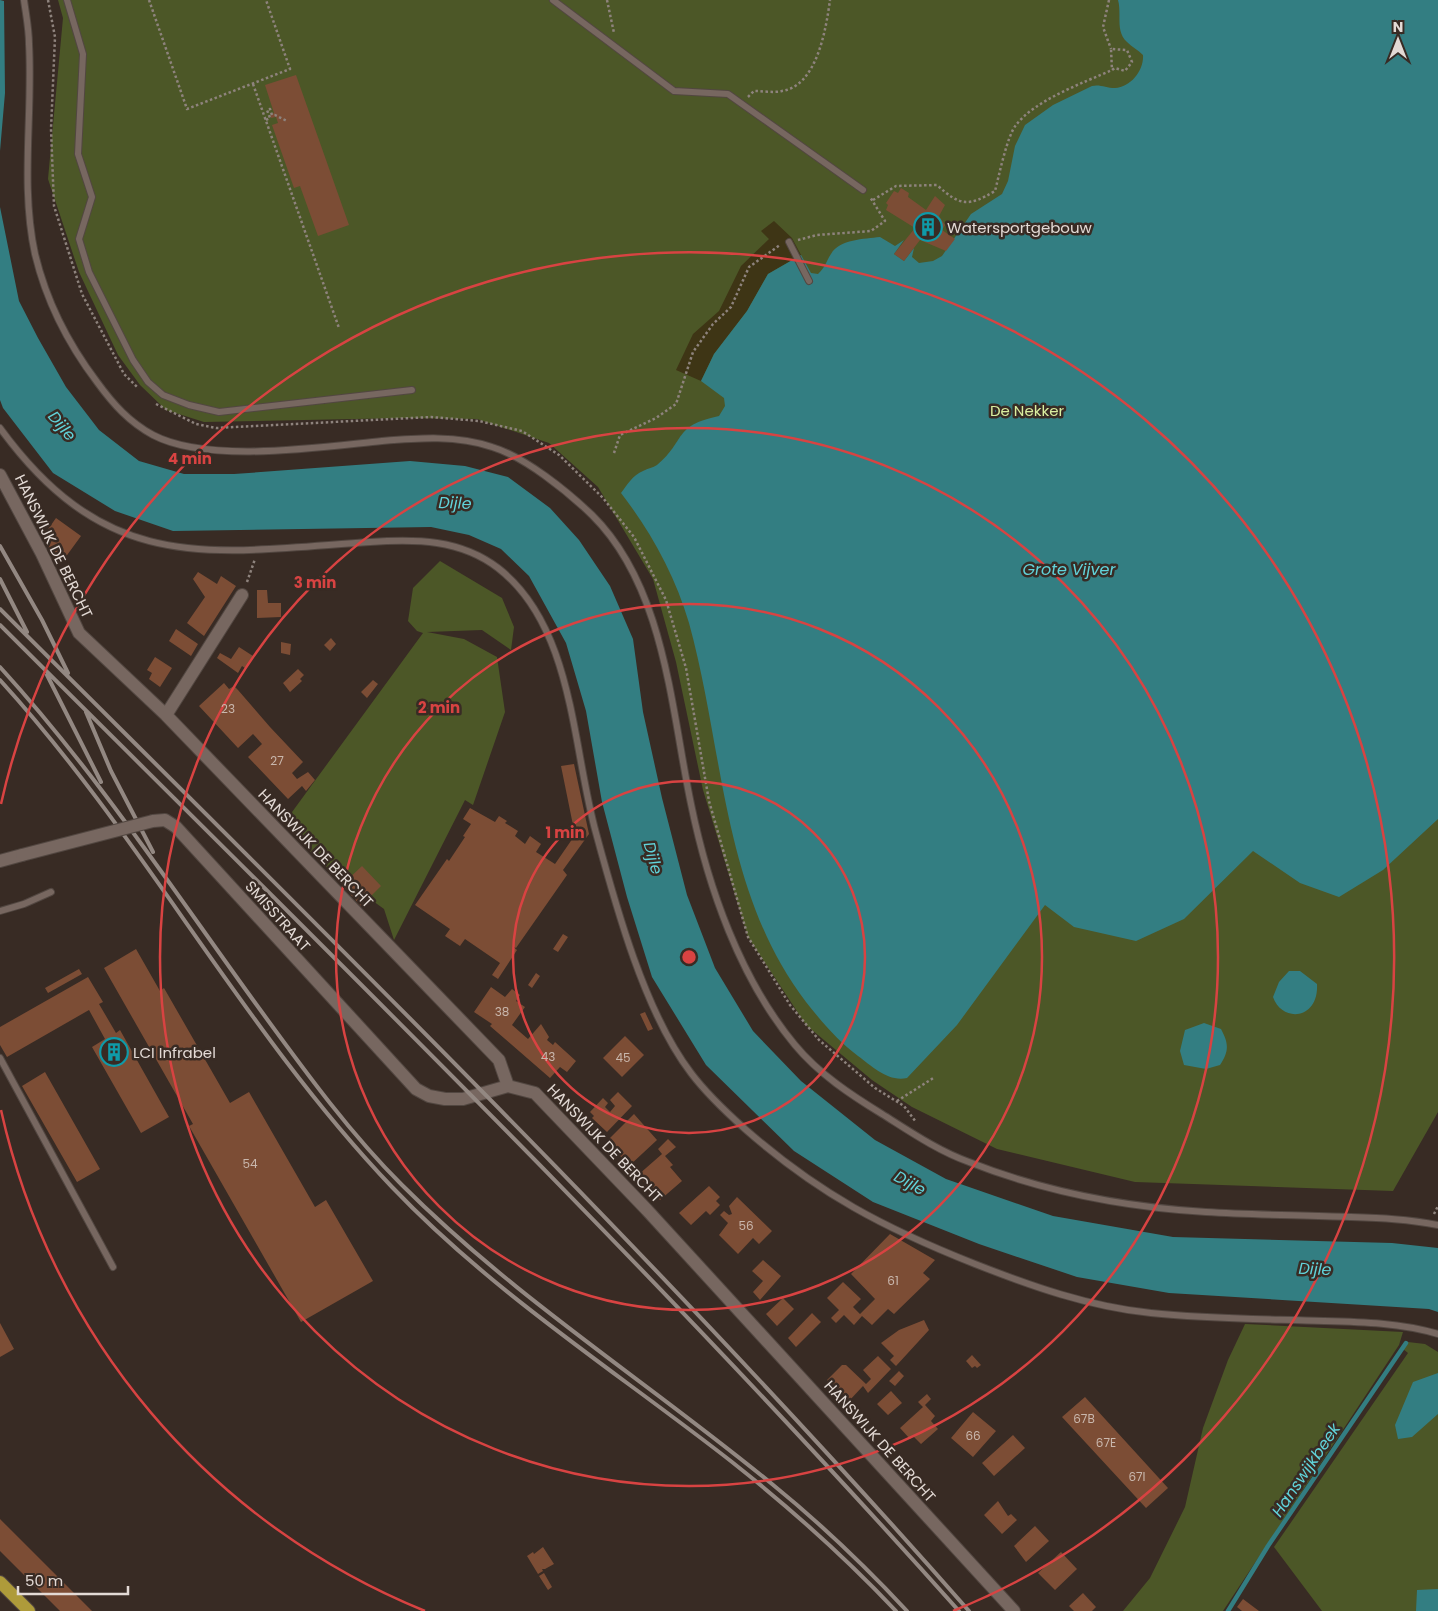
<svg xmlns="http://www.w3.org/2000/svg" width="1438" height="1611" font-family="Poppins,sans-serif">
<style>
.green{fill:#4c5727}
.sand{fill:#3e3515}
.water{fill:#337e82}
.lines{fill:none;stroke-linecap:round;stroke-linejoin:round}
.stream{stroke:#337e82;stroke-width:4.5}
.building{fill:#7c4d35}
.lane-casing{stroke:#524741;stroke-width:8}
.street-casing{stroke:#524741;stroke-width:14}
.primary-casing{stroke:#524741;stroke-width:14}
.path{stroke:#8e837d;stroke-width:2.5;stroke-dasharray:2.5 2.5;stroke-linecap:butt}
.lane{stroke:#776760;stroke-width:6}
.street{stroke:#776760;stroke-width:12}
.primary{stroke:#ae9b3a;stroke-width:12}
.rail{stroke:#938882;stroke-width:4}
.street-bridge-casing{stroke:#524741;stroke-width:14;stroke-linecap:butt}
.street-bridge{stroke:#776760;stroke-width:12}
.ring{fill:none;stroke:#d84342;stroke-width:2.5}
.labels{text-anchor:middle;dominant-baseline:central;stroke-width:5;stroke-linejoin:round;paint-order:stroke}
.number-label{font-size:12px;fill:#c9b7ad}
.poi-label{font-size:15px;fill:#e3dad5;stroke:#382b24;text-anchor:start}
.park-label{font-size:15px;fill:#daefa0;stroke:#382b24}
.street-label{font-size:15px;fill:#e3dad5;stroke:#382b24}
.water-label{font-size:16px;font-style:italic;fill:#61d3da;stroke:#382b24}
.centre{fill:#d84342;stroke:#382b24;stroke-width:2.5}
.ring-label{font-size:15px;text-anchor:middle;font-weight:bold;fill:#d84342;stroke:#382b24;stroke-width:5;stroke-linejoin:round;paint-order:stroke}
</style>
<rect width="100%" height="100%" fill="#382b24"/>
<path class="green" d="M58,0H1438V1112L1393,1191L1135,1182L997,1149L912,1107L872,1080L806,1025L748,937L703,790L676,662L653,579L598,487L549,443L477,419L406,418L204,422L166,410L140,385L118,355L79,272L48,179L63,18Z
M440,561L502,598L514,627L511,650L482,630L427,632L464,639L497,657L505,712L473,805L465,800L394,940L384,909L322,864L284,823L423,633L417,631L408,621L413,588Z
M1245,1324L1403,1332L1399,1345L1223,1611H1123L1150,1578L1185,1507L1203,1428L1228,1360Z
M1408,1342L1425,1344L1438,1352V1611H1322L1274,1547L1408,1353L1403,1349Z"/>
<path class="sand" d="M774,221L792,238L801,255L768,274L747,311L714,354L701,381L676,370L693,334L719,311L741,266L769,239L761,231Z"/>
<path class="water" d="M0,0L4,1L5,93L0,151Z
M1118,0H1438V819L1383,870L1339,897L1300,883L1253,851L1184,919L1136,941L1074,927L1045,905L957,1025L907,1078C888,1082 873,1067 858,1056C838,1041 821,1021 806,1002C722,892 724,750 689,623C675,575 651,532 621,493C627,485 633,475 643,471C648,468 653,468 657,465C687,440 672,426 719,416L725,406L724,398L701,381L714,354L747,311L768,274L801,255L811,273L818,274C827,265 825,263 831,254C840,239 864,239 880,237L895,246L904,240L894,254L904,261L914,248L912,257L919,263L933,261L942,256L971,214L1002,194L1008,181L1015,146L1025,125L1053,105L1092,86C1100,84 1106,88 1115,88C1131,87 1144,70 1143,55C1138,50 1132,47 1127,42C1115,31 1122,14 1118,0Z
M0,207L19,301L38,338L66,387L99,430L139,461L184,474H234L410,461L465,466L508,477L550,508L579,540L610,586L633,639L643,712L662,798L687,895L715,968L753,1031L801,1081L875,1140L946,1179L1053,1216L1173,1237L1392,1243L1438,1248V1312L1429,1309L1169,1293L1077,1277L979,1244L873,1202L794,1151L706,1065L652,977L627,897L602,802L586,711L566,643L529,576L501,549L469,535L431,527L173,531L115,511L53,473L3,408L0,400Z
M1289,971H1300L1317,984C1319,1020 1282,1023 1273,997L1279,982Z
M1204,1023L1221,1029C1229,1044 1229,1051 1220,1065L1206,1069L1184,1065L1180,1051L1185,1030Z
M1438,1373V1414L1412,1437L1398,1439L1395,1425L1413,1382Z
M1438,1589V1611H1416L1417,1590Z"/>
<g class="lines">
<path class="stream" d="M1228,1611L1268,1546L1406,1343"/>
</g>
<path class="building" d="M296,75L349,225L318,236L300,186L294,188L272,125L278,123L276,117L271,118L270,115L274,113L265,85Z
M901,188L909,193L908,197L926,210L935,196L945,205L939,216L945,225L942,230L955,239L946,251L920,240L904,261L894,254L915,228L886,210L888,205L886,203L894,191L898,193Z
M56,518L81,536L62,562L51,554L44,535Z
M198,572L217,584L221,576L236,586L204,636L187,623L205,597L193,579Z
M257,590H267L268,603H281V617L257,618Z
M176,629L198,644L191,656L169,641Z
M331,638L336,644L330,651L324,645Z
M281,642L291,644L290,655L281,653Z
M239,647L253,656L245,668L242,666L238,673L217,658L220,653L231,659Z
M155,657L172,668L160,687L149,679L152,673L147,670Z
M298,669L304,675L300,679L302,681L290,692L283,683Z
M373,680L378,684L367,698L361,692Z
M224,683L229,689L234,686L238,690L270,727L303,762L292,773L297,779L308,772L315,780L306,791L302,786L288,799L248,757L262,744L253,734L238,748L199,706Z
M574,764L589,834L563,870L567,875L516,948L512,946L517,950L498,979L492,975L500,963L465,939L460,946L445,936L450,929L415,905L447,859L449,861L465,837L463,836L471,824L463,819L470,808L495,822L499,816L507,821L505,823L518,831L515,836L525,844L530,836L541,844L536,852L555,864L575,835L561,766Z
M362,866L381,886L361,906L342,885Z
M563,934L568,937L558,952L553,949Z
M136,949L160,991L164,988L230,1103L249,1092L315,1207L326,1200L373,1281L301,1322L189,1126L193,1124L104,968Z
M79,969L82,974L48,993L45,988Z
M536,973L540,976L532,988L528,985Z
M88,977L103,1002L99,1004L116,1033L120,1030L169,1117L141,1133L92,1047L105,1039L89,1010L7,1057L0,1045V1027Z
M491,987L505,997L512,989L520,995L516,1001L525,1007L512,1025L528,1039L541,1024L549,1037L547,1040L553,1045L555,1042L576,1061L567,1072L560,1067L550,1078L490,1026L492,1024L474,1012Z
M645,1012L653,1029L648,1031L640,1014Z
M625,1036L644,1055L622,1077L603,1058Z
M45,1072L100,1169L77,1182L22,1086Z
M618,1092L632,1106L607,1132L592,1118L594,1116L590,1112L603,1098L608,1103L605,1107L610,1112L615,1106L610,1100Z
M634,1114L657,1140L629,1166L607,1141Z
M668,1139L676,1147L665,1156L673,1165L670,1167L682,1181L660,1200L638,1175L662,1154L658,1149Z
M709,1186L720,1197L716,1201L720,1205L710,1215L706,1211L691,1225L679,1213Z
M737,1197L772,1231L759,1244L753,1238L738,1254L719,1235L728,1223L720,1215L724,1211L729,1215L732,1214L729,1206Z
M890,1234L935,1260L923,1273L930,1279L894,1314L888,1309L872,1325L862,1316L854,1325L844,1315L836,1323L831,1318L839,1310L827,1298L843,1282L861,1299L853,1307L860,1314L875,1299L851,1274Z
M763,1260L781,1276L760,1300L753,1292L763,1281L752,1271Z
M783,1298L794,1309L777,1326L766,1314Z
M812,1313L821,1322L796,1347L788,1338Z
M924,1320L929,1330L896,1366L890,1360L894,1356L881,1343L899,1330Z
M0,1323L14,1349L0,1357Z
M972,1355L981,1365L977,1368L975,1366L972,1368L966,1361Z
M878,1356L891,1369L868,1393L863,1386L848,1402L827,1380L842,1365H846L866,1384L871,1379L863,1370Z
M899,1371L904,1376L895,1386L889,1381Z
M891,1391L902,1403L888,1415L877,1404Z
M927,1394L931,1399L925,1405L935,1416L931,1421L938,1429L921,1444L913,1436L910,1439L900,1428L923,1407L918,1402Z
M1085,1397L1168,1488L1146,1508L1062,1417Z
M973,1412L996,1431L973,1457L951,1438Z
M1013,1435L1025,1448L994,1476L982,1463Z
M998,1501L1008,1516L1011,1514L1017,1520L1002,1534L984,1515Z
M0,1519L92,1611H60L0,1551Z
M1035,1526L1049,1541L1026,1562L1014,1546Z
M543,1547L554,1564L545,1569H542L543,1571L538,1574L527,1556L533,1552L534,1554Z
M1061,1552L1077,1569L1055,1590L1038,1573Z
M544,1573L552,1587L548,1590L539,1576Z
M1083,1593L1096,1607L1092,1611H1074L1069,1606Z
M1243,1599L1259,1611H1242L1237,1607Z"/>
<g class="lines">
<defs>
<path id="lane" d="M24,0C26,15 29,29 29,44C33,114 20,185 35,254C46,300 69,345 97,382C113,404 129,422 153,435C208,464 321,447 382,441C419,438 457,435 492,447C525,457 567,491 592,515C665,587 671,709 691,804C708,887 740,979 795,1045C819,1074 851,1095 882,1114C909,1131 938,1151 969,1162C1045,1192 1125,1207 1206,1212C1254,1215 1302,1215 1350,1217C1379,1218 1409,1219 1438,1225
M67,0L83,54L78,154L92,197L79,239L89,272L133,360L148,382L163,395L189,405L219,412L412,390
M553,0L674,91L728,94L863,190
M789,242L809,281
M0,428C108,576 209,553 370,542C416,539 460,539 498,568C574,627 572,747 596,833C616,907 645,1013 691,1073C706,1093 726,1112 745,1129C819,1194 884,1228 975,1264C1031,1286 1090,1307 1151,1313C1208,1319 1266,1319 1324,1321C1362,1322 1401,1323 1438,1334
M0,911L24,904L51,892
M0,1058L113,1267"/>
<path id="street" d="M0,475L42,554L79,633L166,715L499,1060L508,1086
M166,715L242,595
M153,821L165,820L176,827L416,1089L429,1096L445,1099H463L508,1086L535,1093L647,1210L1014,1611
M0,861L22,855"/>
<path id="primary" d="M0,1582L29,1611"/>
</defs>
<use href="#lane" class="lane-casing"/>
<use href="#street" class="street-casing"/>
<use href="#primary" class="primary-casing"/>
<path class="path" d="M48,0L55,37L51,129L54,206L82,294L124,374L137,387
M149,0L187,109L290,69L266,0
M607,0L614,33
M1109,0L1103,27L1111,49
M253,84L339,328
M748,97L754,91C763,91 773,93 782,91C817,86 826,29 830,0
M266,120L270,118L267,110L270,109L272,115H275L287,121
M873,200L896,186L937,185C960,206 968,207 995,191C999,176 1007,136 1016,125C1035,100 1083,83 1112,70L1115,68L1125,71L1132,62L1127,50L1111,49L1112,70
M798,240L817,235L871,231L885,221L870,197
M156,404L196,424L216,428L431,417L479,421L522,431L559,455L603,498L634,537L666,600L686,668L709,801L748,937L790,1005L819,1040L875,1088L904,1106L916,1122
M614,453L620,435L656,418L676,404L693,352L713,324L731,307L749,267L780,245
M247,582L255,559
M897,1101L935,1077
M1434,1214L1438,1206"/>
<use href="#lane" class="lane"/>
<use href="#street" class="street"/>
<use href="#primary" class="primary"/>
<path class="rail" d="M0,546L42,620L68,673
M0,579L27,632
M0,609C329,937 662,1262 969,1611
M0,625C325,949 653,1268 959,1611
M0,667C95,771 174,891 256,1004C302,1067 347,1130 402,1185C515,1298 649,1383 772,1484C820,1523 865,1566 907,1611
M47,675L101,782
M0,680C144,838 244,1032 392,1187C493,1293 617,1372 732,1462C790,1508 845,1557 896,1611
M86,712L111,771L153,852"/>
<defs>
<path id="street-bridge" d="M22,855L153,821"/>
</defs>
<use href="#street-bridge" class="street-bridge-casing"/>
<use href="#street-bridge" class="street-bridge"/>
</g>
<g class="ring">
<circle cx="689" cy="957" r="176"/>
<circle cx="689" cy="957" r="353"/>
<circle cx="689" cy="957" r="529"/>
<path d="M425 1611A705 705 0 0 1 1 1110M1 804A705 705 0 1 1 953 1611"/>
</g>
<defs>
<symbol id="building-ring" viewBox="-11 -11 22 22"><circle r="9.5" fill="#382b24" stroke="#0f9aa8" stroke-width="1.5"/><path d="M-4-6H4V6H1V3H-1V6H-4ZM-2.5-4.3h1.7v1.8h-1.7ZM.8-4.3h1.7v1.8H.8ZM-2.5-1h1.7V.8h-1.7ZM.8-1h1.7V.8H.8Z" fill="#0f9aa8"/></symbol>
</defs>
<g fill-rule="evenodd">
<use href="#building-ring" x="912" y="211" width="32" height="32"/>
<use href="#building-ring" x="98" y="1036" width="32" height="32"/>
</g>
<g class="labels">
<g class="number-label">
<text x="228" y="708">23</text>
<text x="277" y="760">27</text>
<text x="502" y="1011">38</text>
<text x="548" y="1056">43</text>
<text x="623" y="1057">45</text>
<text x="250" y="1163">54</text>
<text x="746" y="1225">56</text>
<text x="893" y="1280">61</text>
<text x="1084" y="1418">67B</text>
<text x="973" y="1435">66</text>
<text x="1106" y="1442">67E</text>
<text x="1137" y="1476">67I</text>
</g>
<g class="poi-label">
<text x="947" y="227">Watersportgebouw</text>
<text x="133" y="1052">LCI Infrabel</text>
</g>
<g class="park-label">
<text x="1027" y="410">De Nekker</text>
</g>
<g class="street-label">
<text transform="translate(54 546) rotate(64)">HANSWIJK DE BERCHT</text>
<text transform="translate(316 848) rotate(46)">HANSWIJK DE BERCHT</text>
<text transform="translate(278 916) rotate(48)">SMISSTRAAT</text>
<text transform="translate(605 1143) rotate(46)">HANSWIJK DE BERCHT</text>
<text transform="translate(880 1441) rotate(48)">HANSWIJK DE BERCHT</text>
</g>
<g class="water-label">
<text transform="translate(62 426) rotate(50)">Dijle</text>
<text transform="translate(455 503) rotate(2)">Dijle</text>
<text x="1069" y="569">Grote Vijver</text>
<text transform="translate(653 858) rotate(75)">Dijle</text>
<text transform="translate(910 1183) rotate(29)">Dijle</text>
<text transform="translate(1315 1269) rotate(3)">Dijle</text>
<text transform="translate(1306 1470) rotate(-56)">Hanswijkbeek</text>
</g>
</g>
<circle cx="689" cy="957" r="8" class="centre"/>
<g class="ring-label">
<text x="190" y="464">4 min</text>
<text x="315" y="588">3 min</text>
<text x="439" y="713">2 min</text>
<text x="565" y="838">1 min</text>
</g>
<g transform="translate(1398 40)" stroke="#382b24" stroke-width="4" paint-order="stroke">
<path d="M0-4L9 19L0 12L-9 19Z" fill="#e3dad5"/>
<text y="-8" font-size="14" font-weight="bold" text-anchor="middle" fill="#e3dad5">N</text>
</g>
<path d="M18 1586v8h110v-8" fill="none" stroke="#e3dad5" stroke-width="2.5"/>
<text x="25" y="1586" font-size="15" fill="#e3dad5" stroke="#382b24" stroke-width="4" paint-order="stroke">50 m</text>
</svg>
